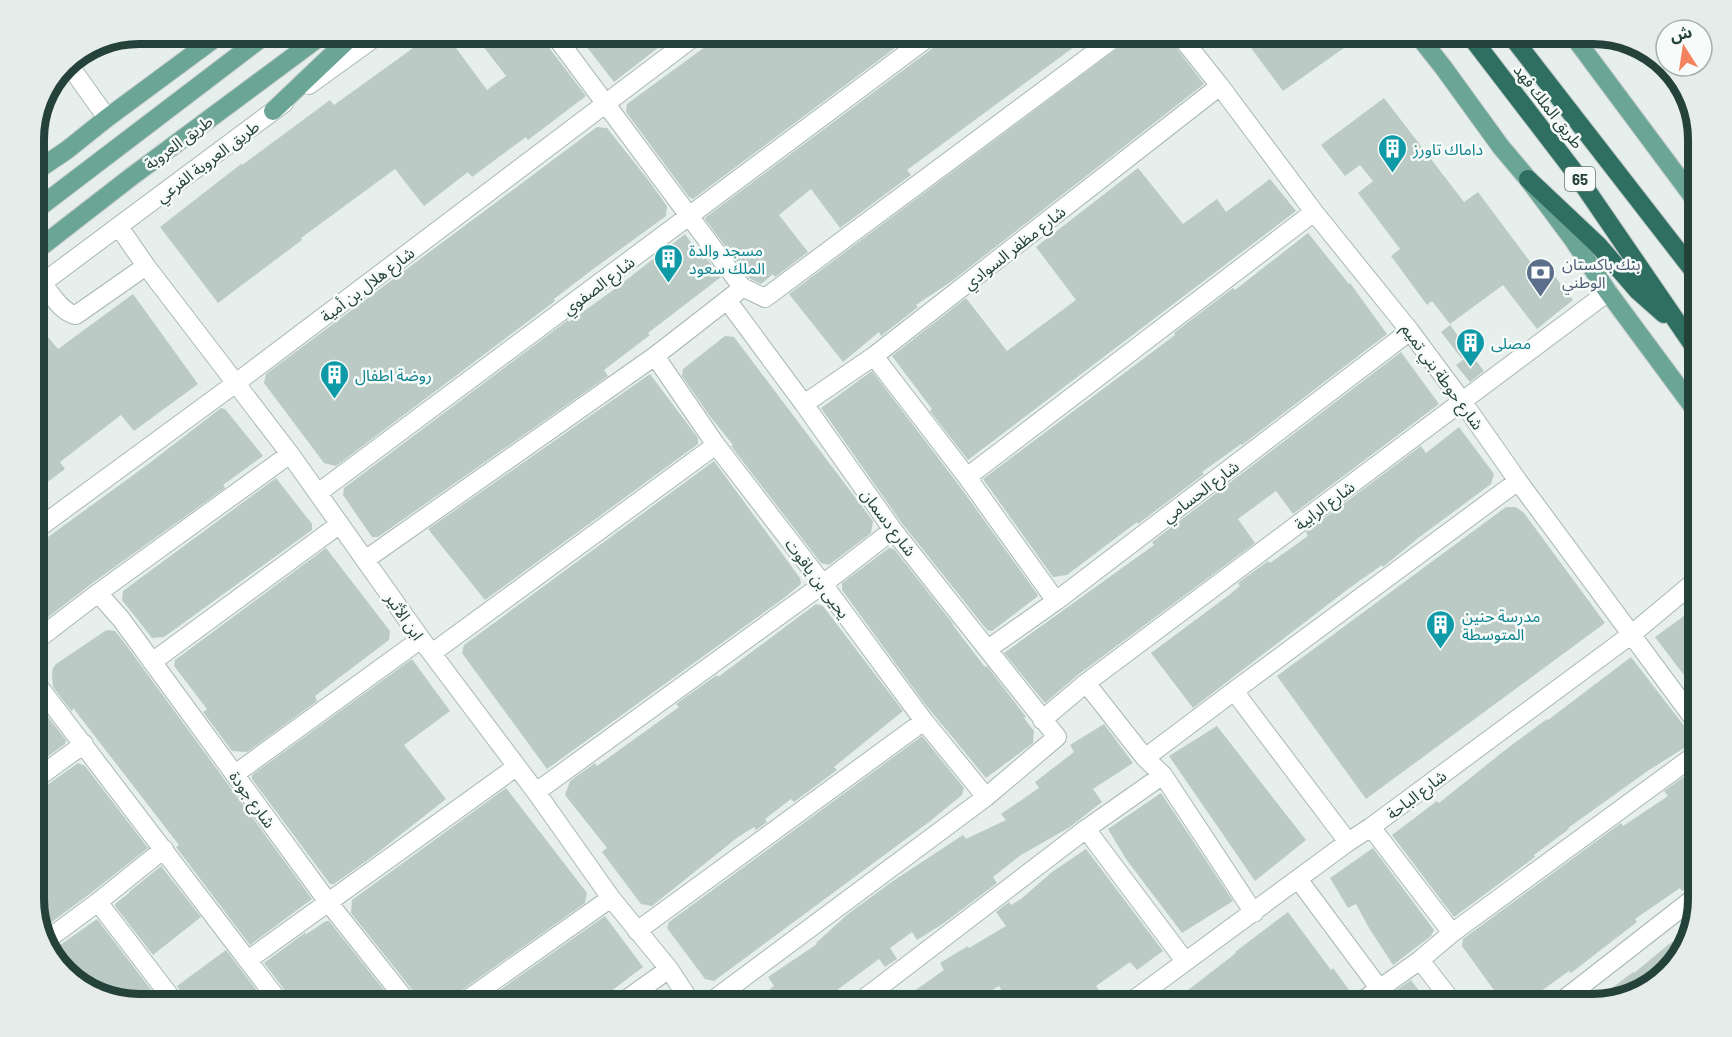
<svg xmlns="http://www.w3.org/2000/svg" width="1732" height="1037" font-family="Barlow,'Noto Sans Arabic',sans-serif">
<style>
.building{fill:#bbcac4}
.lines{fill:none;stroke-linecap:round;stroke-linejoin:round}
.minor-casing{stroke:#a8b8b2;stroke-width:20}
.major-casing{stroke:#c2cac8;stroke-width:20}
.highway-casing{stroke:#c2cac8;stroke-width:20}
.minor{stroke:#fff;stroke-width:18}
.major{stroke:#6aa596;stroke-width:18}
.highway{stroke:#2f6f62;stroke-width:18}
.labels{text-anchor:middle;dominant-baseline:central;stroke-width:5;stroke-linejoin:round;paint-order:stroke}
.shield{fill:#f7fbf9;stroke:#637a73;stroke-width:1.5}
.shield-label{font-size:15px;font-weight:bold;fill:#24423a}
.street-label{font-size:16px;fill:#24423a;stroke:#f7fbf9}
.culture-label{font-size:16px;fill:#0d838f;stroke:#f7fbf9;text-anchor:start}
.service-label{font-size:16px;fill:#4e5e75;stroke:#f7fbf9;text-anchor:start}
.rim{fill:none;stroke:#24423a;stroke-width:8}
</style>
<rect width="100%" height="100%" fill="#e6efeb"/>
<path class="building" d="M434,33H445L487,90L506,76L473,33H532L543,48L547,45L586,96L528,140L526,137L472,177L468,172L424,206L395,169L301,238L302,240L218,303L160,227L241,164L242,165L330,100L334,105Z
M576,33H677L614,82Z
M724,33H915L693,199L689,197L626,112L627,104Z
M945,33H1093L907,170L911,175L840,228L811,189L779,215L808,252L775,277L773,274L761,284L749,278L705,219L706,217L941,42L944,38Z
M1138,33H1165L1204,84L952,281L916,305L918,307L881,336L879,332L843,362L789,294Z
M1240,33H1333L1344,48L1283,91Z
M1384,98L1464,202L1478,192L1537,271L1546,265L1573,300L1537,329L1503,285L1450,324L1432,301L1427,305L1391,256L1400,249L1358,193L1373,181L1360,165L1345,176L1321,145Z
M597,127L607,128L649,181L667,206L666,216L592,270L554,299L555,301L336,466L324,463L264,383L266,374Z
M1138,168L1183,224L1217,199L1226,212L1270,179L1296,211L968,460L930,411L932,409L892,356L966,298L1007,351L1076,300L1036,247Z
M1308,233L1349,284L1350,283L1387,334L1242,445L1241,444L1202,472L1204,474L1138,524L1137,522L1067,575L1053,577L983,479L1175,335L1174,333L1233,288L1235,290Z
M685,234L704,260V255L721,277L648,333L650,335L604,370L608,376L378,537H372L343,495L344,488L568,320L569,322L616,288Z
M133,294L198,384L134,431L121,415L60,462L65,469L33,493V319L58,349Z
M1450,325L1471,353L1462,359L1441,332Z
M725,336L734,337L873,521L871,533L829,565L821,563L731,446L733,445L709,415L682,376L683,369Z
M1401,352L1439,404L1293,514L1276,491L1238,519L1255,543L1079,674L1045,703L1004,653L1154,545L1152,542Z
M1471,354L1484,371L1470,382L1456,365Z
M872,371L958,484L1038,595L1037,597L992,631L987,630L901,522L821,408Z
M650,374L698,438V444L485,600L428,529Z
M221,408L225,409L263,456L223,485L225,488L91,584L33,629V548L147,465Z
M1459,427L1494,474L1491,484L1417,539L1383,567L1382,565L1348,589L1193,708L1151,653L1229,595L1240,586L1238,583L1268,561L1270,563L1308,536L1306,532L1421,446L1426,453Z
M714,461L800,578L801,584L784,598L547,769L462,653L464,645Z
M276,478L312,524V530L164,637L152,638L122,600L123,591Z
M1506,507H1516L1524,513L1605,623L1366,799L1277,676Z
M326,548L390,631L389,640L315,696L317,701L247,752L232,751L203,712L207,709L174,666L175,660Z
M889,548L894,549L954,625L952,624L985,667L987,666L1026,717L1024,718L1034,731L1033,743L986,778L925,704L842,590V583Z
M816,604L823,606L903,711L834,767L837,770L794,802L791,799L765,819L767,822L756,830L754,827L738,837L652,906L641,904L602,852L607,848L565,795L570,781L595,763L597,766L679,707L676,704L717,675L718,677Z
M1699,605V695L1655,637Z
M108,630L115,631L126,645L312,899L250,945L176,847L179,845L73,708L72,712L53,687L52,674L53,668L56,664L105,631Z
M1631,657L1692,736L1689,745L1649,770L1568,828L1569,829L1534,855L1535,857L1454,917L1392,835L1437,801L1439,803L1509,747L1547,719L1548,720Z
M412,659L450,711L404,745L446,799L376,854L334,884H330L252,779V775Z
M33,698L66,740L65,744L33,767Z
M1104,724L1133,763L1093,789L1102,802L1070,827L1021,855L993,877L997,883L944,923L917,940L912,932L890,948L897,959L885,967L879,959L825,999L823,996L812,1004H750L774,986L768,977L817,944L816,943L848,914L893,881L963,835L966,839L1006,820L1001,814L1039,788L1035,782L1074,752L1070,745Z
M1217,726L1306,840L1255,881L1169,756Z
M922,736L964,788L962,795L929,822L714,981L705,979L667,928L669,922Z
M78,763L85,766L148,848L91,893L41,930L33,905V795Z
M1699,766V879L1682,891L1680,888L1635,919L1637,922L1571,973L1569,971L1523,1004H1504L1462,946L1463,939L1621,823L1623,826L1668,796L1664,791Z
M506,788L587,893L585,903L455,995L451,999L450,1004H420L418,997L351,913L352,900Z
M1161,793L1233,901L1182,933L1126,859L1108,829Z
M1373,848L1434,930L1431,936L1393,965L1369,928L1356,904L1348,908L1330,878Z
M1086,849L1163,951L1137,970L1130,962L1096,986L1100,992L1083,1004H1011L999,986L968,1004H896L944,970L940,963L968,946L969,948L1006,926L996,912L1009,902L1011,905L1021,899L1052,872Z
M161,866L201,917L153,955L115,906V904L129,893V892Z
M1288,912L1331,970L1333,968L1352,994L1348,999L1347,1004H1170L1236,953L1235,952Z
M605,916L643,967L594,1004H480Z
M97,919L162,1004H138L85,990L49,953Z
M326,921H329L395,1004H292L290,997L264,963L306,932L305,935Z
M1691,929L1685,952L1646,990L1591,1004L1633,972L1634,973L1668,945Z
M226,950L267,1004H187L185,998L177,986Z
M1411,980L1429,1004H1377Z
M658,991L668,1004H639Z"/>
<g class="lines">
<defs>
<path id="minor" d="M553,33L742,287L765,298L1121,33
M1178,33L1220,86L1314,212L1410,331L1462,401L1518,481L1699,726
M67,62L107,118
M309,85L381,33
M119,227L146,266L290,454L421,639L536,792L611,898L669,969L692,1004
M42,283C51,294 62,313 76,315L146,266
M33,290L284,103
M655,356L716,445L823,584L924,721L986,797
M874,356L967,477L1056,601
M804,404L874,356L1220,86
M967,477L1314,212
M318,493L934,33
M33,532L236,383L699,33
M365,560L655,356L736,293
M98,593L121,619L328,902L409,1004
M33,643L98,593L290,454
M988,649L1056,601L1410,331
M432,653L716,445
M152,662L340,524
M33,679L281,1004
M1086,683L1145,758L1163,775L1254,913
M1234,691L1348,842
M1042,720L1086,683L1608,292
M1145,758L1234,691L1518,481
M235,774L421,639
M33,781L84,744
M536,792L823,584L893,530
M1371,827L1452,933
M1086,829L1185,961
M1298,879L1379,988
M98,902L176,1004
M637,931L924,721
M44,942L98,902L164,849
M248,960L516,767
M1420,960L1454,1004
M461,1004L611,898
M620,1004L669,969
M708,1004L986,797L1057,737L893,530L804,404L727,300
M857,1004L1086,829L1163,775
M1128,1004L1348,842L1371,827L1632,634L1699,578
M1358,1004L1420,960L1452,933L1699,752
M1558,1004L1699,894"/>
<path id="major" d="M1416,33L1443,67L1501,147L1528,179L1572,238L1608,292L1699,415
M1571,33L1699,205
M273,111L355,33
M33,173L67,150L107,118L222,33
M33,212L268,33
M33,253L131,177L325,33"/>
<path id="highway" d="M1468,33L1573,170L1699,354
M1509,33L1699,278
M1528,179L1598,245L1638,291L1664,314"/>
</defs>
<use href="#minor" class="minor-casing"/>
<use href="#major" class="major-casing"/>
<use href="#highway" class="highway-casing"/>
<use href="#minor" class="minor"/>
<use href="#major" class="major"/>
<use href="#highway" class="highway"/>
</g>
<defs>
<symbol id="building-pin" viewBox="-11 -11 22 30"><path d="M0 17L-7.5 6A9.5 9.5 0 1 1 7.5 6Z" fill="#0f9aa8" stroke="#f7fbf9"/><path d="M-4-6H4V6H1V3H-1V6H-4ZM-2.5-4.3h1.7v1.8h-1.7ZM.8-4.3h1.7v1.8H.8ZM-2.5-1h1.7V.8h-1.7ZM.8-1h1.7V.8H.8Z" fill="#fff"/></symbol>
<symbol id="bank-pin" viewBox="-11 -11 22 30"><path d="M0 17L-7.5 6A9.5 9.5 0 1 1 7.5 6Z" fill="#5c6f8a" stroke="#f7fbf9"/><path d="M-6-4H6V4H-6ZM0-2.3a2.3 2.3 0 1 0 0 4.6a2.3 2.3 0 1 0 0-4.6Z" fill="#fff"/></symbol>
</defs>
<g fill-rule="evenodd">
<use href="#building-pin" x="1376" y="132" width="33" height="45"/>
<use href="#building-pin" x="652" y="242" width="33" height="45"/>
<use href="#bank-pin" x="1524" y="256" width="33" height="45"/>
<use href="#building-pin" x="1454" y="326" width="33" height="45"/>
<use href="#building-pin" x="318" y="358" width="33" height="45"/>
<use href="#building-pin" x="1424" y="608" width="33" height="45"/>
</g>
<g class="labels">
<rect class="shield" x="1565" y="167" width="30" height="24" rx="4.5"/>
<g class="shield-label">
<text x="1580" y="179">65</text>
</g>
<g class="street-label">
<text transform="translate(1549 106) rotate(52)">طريق الملك فهد</text>
<text transform="translate(178 142) rotate(-36)">طريق العروبة</text>
<text transform="translate(207 161) rotate(-37)">طريق العروبة الفرعي</text>
<text transform="translate(1014 247) rotate(-38)">شارع مظفر السوادي</text>
<text transform="translate(367 284) rotate(-37)">شارع هلال بن أمية</text>
<text transform="translate(598 285) rotate(-37)">شارع الصفوي</text>
<text transform="translate(1443 376) rotate(54)">شارع حوطة بني تميم</text>
<text transform="translate(1200 491) rotate(-37)">شارع الحسامي</text>
<text transform="translate(1324 505) rotate(-37)">شارع الرابية</text>
<text transform="translate(889 522) rotate(53)">شارع دسمان</text>
<text transform="translate(818 578) rotate(53)">يحيى بن ياقوت</text>
<text transform="translate(405 616) rotate(55)">ابن الأثير</text>
<text transform="translate(1416 794) rotate(-37)">شارع الباحة</text>
<text transform="translate(253 799) rotate(54)">شارع جودة</text>
</g>
<g class="culture-label">
<text x="1413" y="148">داماك تاورز</text>
<text x="689" y="249">مسجد والدة<tspan x="689" dy="18">الملك سعود</tspan></text>
<text x="1491" y="342">مصلى</text>
<text x="355" y="374">روضة اطفال</text>
<text x="1462" y="615">مدرسة حنين<tspan x="1462" dy="18">المتوسطة</tspan></text>
</g>
<g class="service-label">
<text x="1562" y="263">بنك باكستان<tspan x="1562" dy="18">الوطني</tspan></text>
</g>
</g>
<path d="M0 0H1732V1037H0ZM139 44H1593A95 95 0 0 1 1688 139V899A95 95 0 0 1 1593 994H139A95 95 0 0 1 44 899V139A95 95 0 0 1 139 44Z" fill="#e6ecea" fill-rule="evenodd"/>
<path class="rim" d="M139 44H1593A95 95 0 0 1 1688 139V899A95 95 0 0 1 1593 994H139A95 95 0 0 1 44 899V139A95 95 0 0 1 139 44Z"/>
<g transform="translate(1684 48) rotate(348)"><circle r="28" fill="#f7fbf9" stroke="#a3b1ad" stroke-width="1.5"/>
<path d="M0-4.5L10 22L0 15L-10 22Z" fill="#f4845f"/>
<text y="-9" font-size="16" font-weight="bold" text-anchor="middle" fill="#24423a">ش</text>
</g>
</svg>
